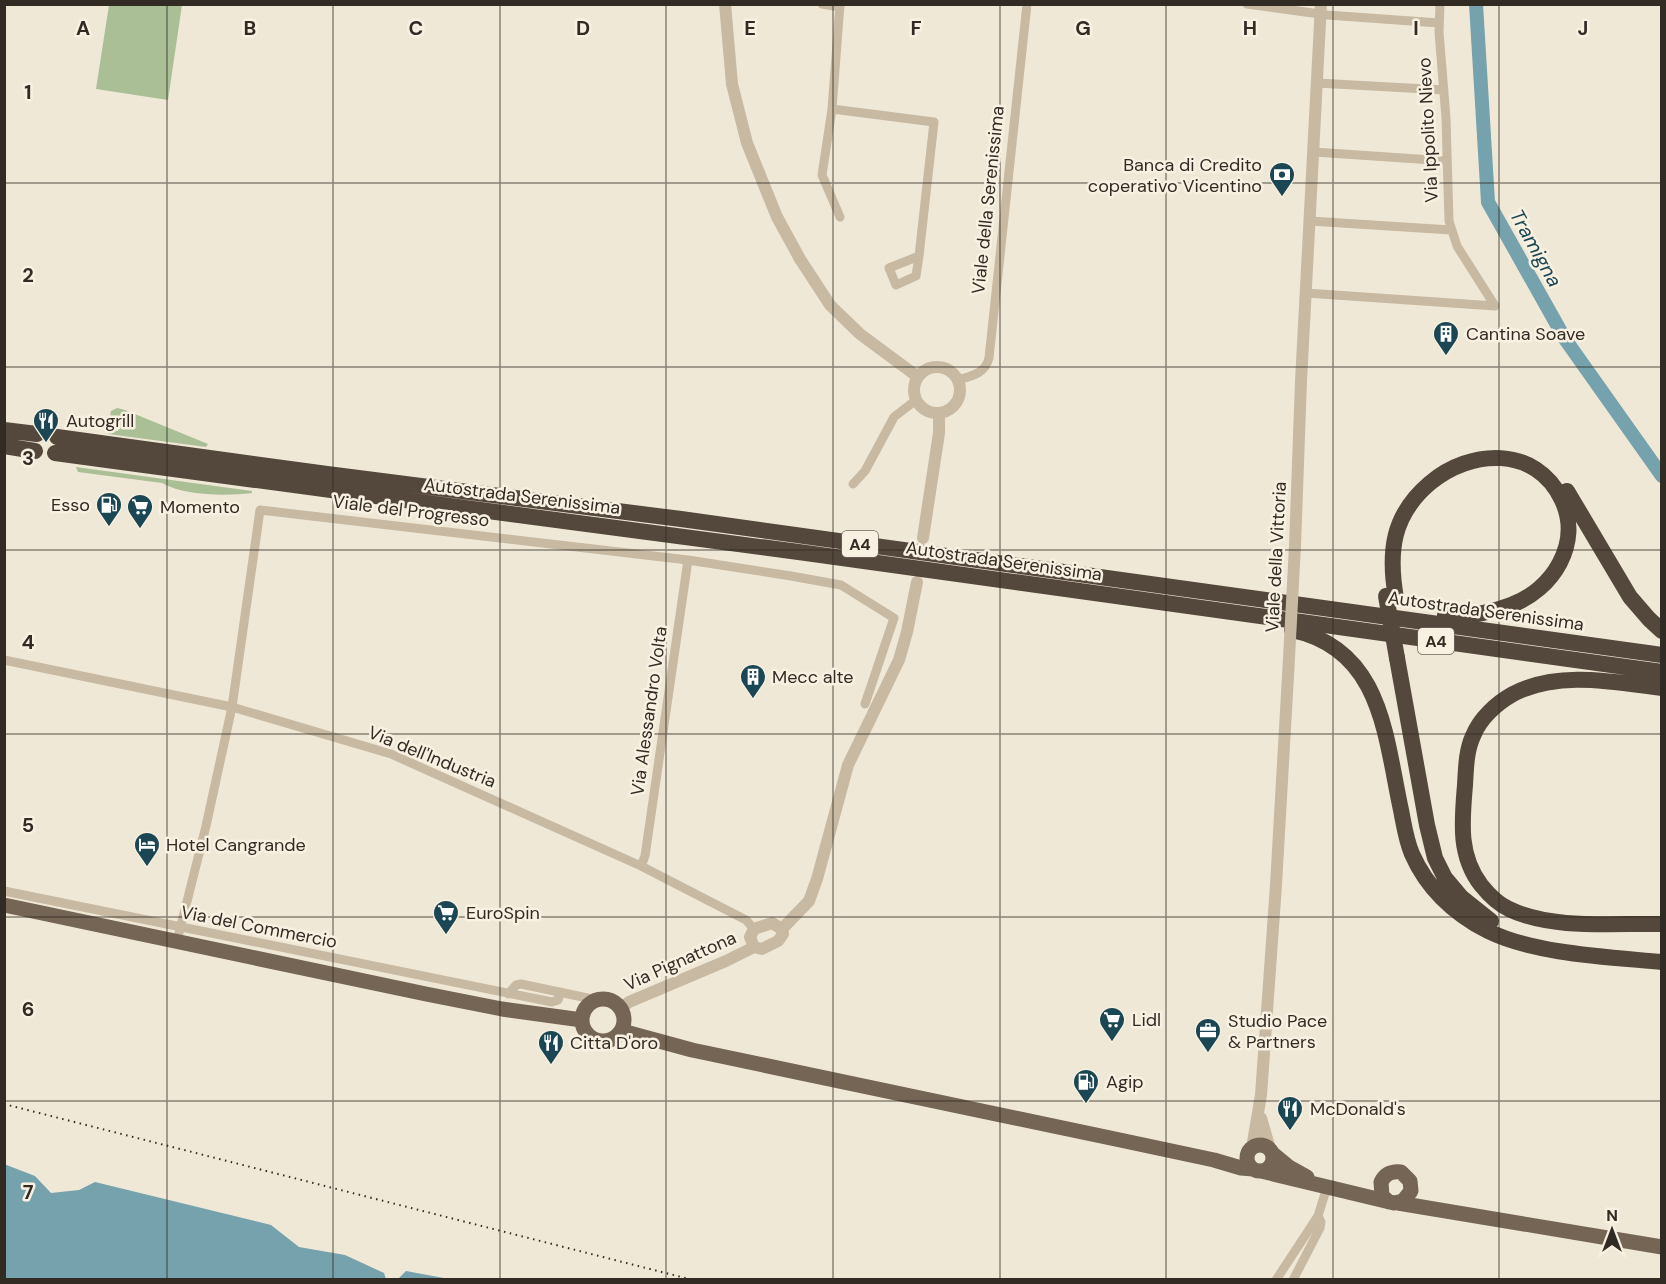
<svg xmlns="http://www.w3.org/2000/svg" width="1666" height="1284" font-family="'DM Sans',sans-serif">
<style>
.green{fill:#abbf96}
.water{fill:#75a2ad}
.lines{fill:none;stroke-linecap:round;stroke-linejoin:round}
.river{stroke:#75a2ad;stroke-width:14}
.minor{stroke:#c8b9a2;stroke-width:9}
.tertiary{stroke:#c8b9a2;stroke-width:12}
.primary{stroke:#756555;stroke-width:15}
.motorway{stroke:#54473b;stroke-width:16}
.rail{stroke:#322b24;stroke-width:2;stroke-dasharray:1.5 4.5;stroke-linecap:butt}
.tertiary-bridge{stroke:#c8b9a2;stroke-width:12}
.motorway-bridge{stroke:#54473b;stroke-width:16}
.grid{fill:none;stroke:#322b24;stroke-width:1.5;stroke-opacity:0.55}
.labels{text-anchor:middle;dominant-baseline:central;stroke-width:5;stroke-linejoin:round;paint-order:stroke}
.shield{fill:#f8f1e1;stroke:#6d665d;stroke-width:1.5}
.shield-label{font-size:16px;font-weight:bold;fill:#322b24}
.street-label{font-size:18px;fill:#322b24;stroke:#f8f1e1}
.poi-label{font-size:18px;fill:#322b24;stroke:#f8f1e1;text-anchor:start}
.water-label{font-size:20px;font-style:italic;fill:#1a4753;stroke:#f8f1e1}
.grid-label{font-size:20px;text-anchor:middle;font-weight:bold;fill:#322b24;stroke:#f8f1e1;stroke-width:5;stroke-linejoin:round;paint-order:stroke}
</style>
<rect width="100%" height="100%" fill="#f0e8d6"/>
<path class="green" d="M109,5H182L168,100L96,89Z
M117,408L125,410L208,444L206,447L108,434V430L118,431L119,422L109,421L111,411Z
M76,467L252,491V493C226,496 184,496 162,483L78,472Z"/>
<path class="water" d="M4,1164L35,1176L51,1193L79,1190L95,1182L271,1225L299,1247L345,1255L384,1273L386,1279H5Z
M406,1271L449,1279H398Z"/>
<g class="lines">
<path class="river" d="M1476,4L1488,202L1565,339L1662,476"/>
<path class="minor" d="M822,4L840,7
M1247,4L1327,15L1439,23
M1440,4L1439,32L1446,118L1449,221L1457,246L1495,306
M1317,83L1444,90
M832,109L934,122L919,256L889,268L896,285L916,276L919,256
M1314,152L1447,161
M840,217L822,175L832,109L840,4
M1310,221L1451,230
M1306,293L1495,306
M958,380C971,376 985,374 989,358L1027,4
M853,484L865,471L894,417L916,400
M4,660L232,707L391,754L641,866L746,920L754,929
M641,866L645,856L688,560
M4,891L552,1002L558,1000L561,992
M177,941L206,826L232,707L260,510L688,560L791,576L841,585L894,618L865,704
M508,994L516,985L521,984L597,1000
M1276,1280L1318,1216L1327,1187
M1293,1280L1320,1228L1321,1222L1318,1216"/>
<path class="tertiary" d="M725,4L732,84L747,143L777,217L800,259L830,305L860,334L918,377
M914 390a23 23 0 1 1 46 0a23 23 0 1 1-46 0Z
M923,538L939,433V413
M1295,546L1301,381L1321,4
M782,929L809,901L817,879L848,765L899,660L907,632L917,582
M754,947L750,937L754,929L772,923L782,929
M754,947L762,949L778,941L783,934L782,929
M621,1008L629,1002L726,961L754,947
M1261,1118L1270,1149
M1252,1148L1261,1095L1276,885L1288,676"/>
<path class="primary" d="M4,905L426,994L502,1009L582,1020
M582 1020a21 21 0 1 1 42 0a21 21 0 1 1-42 0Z
M622,1031L692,1050L1120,1140L1214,1160L1241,1168L1253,1169
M1247 1158a13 13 0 1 1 26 0a13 13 0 1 1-26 0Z
M1272,1153L1289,1167L1307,1177
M1261,1171L1394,1203L1403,1201L1411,1191L1410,1181L1401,1172C1391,1171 1385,1174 1381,1182L1382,1196L1389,1202
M1398,1203L1662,1247"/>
<path class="motorway" d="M4,430L37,434
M57,437L327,474L681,519L1662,655
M4,446L35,451
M55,453C305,488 556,519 806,553C1091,592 1376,633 1662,672
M1567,491L1630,597L1649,619L1662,631
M1396,598C1388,552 1392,515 1430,483C1470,449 1536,445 1562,500C1582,543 1553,590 1511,605C1490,613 1468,617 1445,615
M1292,630C1382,649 1385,736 1401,810C1404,825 1406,840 1412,854C1427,888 1455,914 1488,931C1534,954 1609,957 1662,962
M1397,658L1427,825L1435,858L1445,878L1461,897L1491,921
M1662,688C1614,682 1558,670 1513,694C1497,703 1480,718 1473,736C1466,751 1466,769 1465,785C1462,821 1458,855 1481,885C1489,895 1498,904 1509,909C1552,930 1614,923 1662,924"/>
<path class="rail" d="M4,1104L693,1280"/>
<path class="tertiary-bridge" d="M1288,676L1295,546"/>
<path class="motorway-bridge" d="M1386,596L1397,658"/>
</g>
<path class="grid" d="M167,4V1280M333,4V1280M500,4V1280M666,4V1280M833,4V1280M1000,4V1280M1166,4V1280M1333,4V1280M1499,4V1280M4,183H1662M4,367H1662M4,550H1662M4,734H1662M4,917H1662M4,1101H1662"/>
<defs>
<symbol id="bank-pin" viewBox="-11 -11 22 30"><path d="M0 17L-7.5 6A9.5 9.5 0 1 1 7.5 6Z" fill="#1a4753" stroke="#f8f1e1"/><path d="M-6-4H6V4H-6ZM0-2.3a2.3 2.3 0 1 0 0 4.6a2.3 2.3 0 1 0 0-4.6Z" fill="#fff"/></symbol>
<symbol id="building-pin" viewBox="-11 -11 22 30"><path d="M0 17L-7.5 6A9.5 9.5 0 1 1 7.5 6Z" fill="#1a4753" stroke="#f8f1e1"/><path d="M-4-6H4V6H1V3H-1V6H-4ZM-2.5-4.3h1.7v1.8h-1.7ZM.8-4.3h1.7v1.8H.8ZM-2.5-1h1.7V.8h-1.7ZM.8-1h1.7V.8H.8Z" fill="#fff"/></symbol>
<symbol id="restaurant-pin" viewBox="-11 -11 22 30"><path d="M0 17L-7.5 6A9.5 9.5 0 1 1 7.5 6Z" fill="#1a4753" stroke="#f8f1e1"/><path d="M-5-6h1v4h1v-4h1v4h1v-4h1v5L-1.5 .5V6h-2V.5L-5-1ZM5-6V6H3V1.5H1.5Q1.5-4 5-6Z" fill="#fff"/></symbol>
<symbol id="fuel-pin" viewBox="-11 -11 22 30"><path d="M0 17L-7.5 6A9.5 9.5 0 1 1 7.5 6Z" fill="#1a4753" stroke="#f8f1e1"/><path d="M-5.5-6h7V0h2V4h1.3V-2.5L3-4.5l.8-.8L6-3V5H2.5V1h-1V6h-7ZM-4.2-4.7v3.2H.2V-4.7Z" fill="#fff"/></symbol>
<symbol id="supermarket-pin" viewBox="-11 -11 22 30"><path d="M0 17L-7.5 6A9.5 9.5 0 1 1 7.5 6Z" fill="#1a4753" stroke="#f8f1e1"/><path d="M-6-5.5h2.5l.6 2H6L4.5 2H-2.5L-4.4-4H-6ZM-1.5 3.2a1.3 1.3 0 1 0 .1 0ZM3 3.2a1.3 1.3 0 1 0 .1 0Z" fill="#fff"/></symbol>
<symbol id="hotel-pin" viewBox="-11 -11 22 30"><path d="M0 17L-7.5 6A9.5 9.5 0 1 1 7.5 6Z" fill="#1a4753" stroke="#f8f1e1"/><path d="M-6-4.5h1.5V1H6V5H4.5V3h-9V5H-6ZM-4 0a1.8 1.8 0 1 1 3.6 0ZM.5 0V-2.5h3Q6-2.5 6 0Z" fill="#fff"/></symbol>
<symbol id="office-pin" viewBox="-11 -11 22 30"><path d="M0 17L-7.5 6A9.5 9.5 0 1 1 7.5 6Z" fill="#1a4753" stroke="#f8f1e1"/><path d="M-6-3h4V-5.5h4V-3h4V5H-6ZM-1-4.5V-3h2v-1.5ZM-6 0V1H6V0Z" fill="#fff"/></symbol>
</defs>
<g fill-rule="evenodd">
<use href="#bank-pin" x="1267" y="160" width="30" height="40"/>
<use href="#building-pin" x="1431" y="319" width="30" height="40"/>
<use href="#restaurant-pin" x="31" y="406" width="30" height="40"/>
<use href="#fuel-pin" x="94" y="490" width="30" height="40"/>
<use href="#supermarket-pin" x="125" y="492" width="30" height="40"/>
<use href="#building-pin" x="738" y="662" width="30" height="40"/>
<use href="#hotel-pin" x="132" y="830" width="30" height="40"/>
<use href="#supermarket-pin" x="431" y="898" width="30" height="40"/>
<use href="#supermarket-pin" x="1097" y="1005" width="30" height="40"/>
<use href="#office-pin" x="1193" y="1016" width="30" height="40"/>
<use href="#restaurant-pin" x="536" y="1028" width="30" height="40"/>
<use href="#fuel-pin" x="1071" y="1067" width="30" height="40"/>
<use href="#restaurant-pin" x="1275" y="1094" width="30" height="40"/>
</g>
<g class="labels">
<g class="shield">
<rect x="842" y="531" width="36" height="26" rx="4.5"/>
<rect x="1418" y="628" width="36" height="26" rx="4.5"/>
</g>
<g class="shield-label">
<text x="860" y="544">A4</text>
<text x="1436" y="641">A4</text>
</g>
<g class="street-label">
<text transform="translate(1428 130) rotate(-93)">Via Ippolito Nievo</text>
<text transform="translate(988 200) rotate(-84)">Viale della Serenissima</text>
<text transform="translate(522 496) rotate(7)">Autostrada Serenissima</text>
<text transform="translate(411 511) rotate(7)">Viale del Progresso</text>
<text transform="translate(1276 557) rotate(-87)">Viale della Vittoria</text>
<text transform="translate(1004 561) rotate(8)">Autostrada Serenissima</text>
<text transform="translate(1486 611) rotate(8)">Autostrada Serenissima</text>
<text transform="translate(649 711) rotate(-82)">Via Alessandro Volta</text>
<text transform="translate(432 757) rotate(22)">Via dell'Industria</text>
<text transform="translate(259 927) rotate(11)">Via del Commercio</text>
<text transform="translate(680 961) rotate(-24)">Via Pignattona</text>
</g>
<g class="poi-label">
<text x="1262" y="165" text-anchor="end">Banca di Credito<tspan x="1262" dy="21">coperativo Vicentino</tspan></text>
<text x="1466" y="334">Cantina Soave</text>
<text x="66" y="421">Autogrill</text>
<text x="90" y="505" text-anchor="end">Esso</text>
<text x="160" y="507">Momento</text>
<text x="772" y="677">Mecc alte</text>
<text x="166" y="845">Hotel Cangrande</text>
<text x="466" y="913">EuroSpin</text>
<text x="1132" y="1020">Lidl</text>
<text x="1228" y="1021">Studio Pace<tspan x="1228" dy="21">&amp; Partners</tspan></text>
<text x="570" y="1043">Citta D'oro</text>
<text x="1106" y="1082">Agip</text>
<text x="1310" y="1109">McDonald's</text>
</g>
<g class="water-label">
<text transform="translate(1536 248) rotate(61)">Tramigna</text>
</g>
</g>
<g class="grid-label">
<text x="83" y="35">A</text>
<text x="250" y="35">B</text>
<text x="416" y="35">C</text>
<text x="583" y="35">D</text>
<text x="750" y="35">E</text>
<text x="916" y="35">F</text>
<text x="1083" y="35">G</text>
<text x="1250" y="35">H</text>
<text x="1416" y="35">I</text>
<text x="1583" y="35">J</text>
<text x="28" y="99">1</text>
<text x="28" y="282">2</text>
<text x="28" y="465">3</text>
<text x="28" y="649">4</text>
<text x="28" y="832">5</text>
<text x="28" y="1016">6</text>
<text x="28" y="1199">7</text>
</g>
<rect width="1666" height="1284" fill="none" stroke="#322b24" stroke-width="12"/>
<g transform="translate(1612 1230)" stroke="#f8f1e1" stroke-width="4.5" paint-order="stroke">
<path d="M0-4.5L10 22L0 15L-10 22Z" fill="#322b24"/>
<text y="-9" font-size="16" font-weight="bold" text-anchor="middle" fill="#322b24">N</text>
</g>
</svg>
